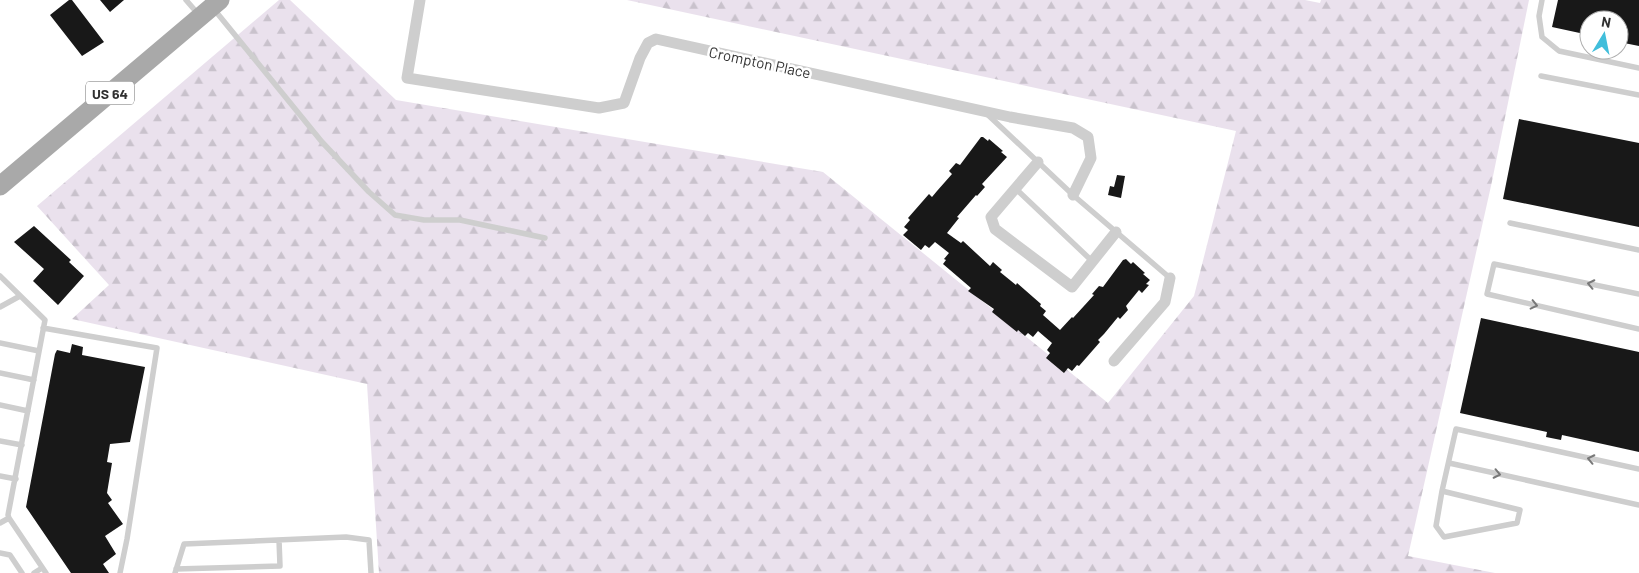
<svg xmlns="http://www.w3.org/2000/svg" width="1639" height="573" font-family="Barlow,sans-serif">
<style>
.forest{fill:url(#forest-firs)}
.building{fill:#181818}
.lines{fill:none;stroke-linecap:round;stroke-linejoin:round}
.service{stroke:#cecece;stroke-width:5.5}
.minor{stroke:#cecece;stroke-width:11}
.primary{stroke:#a9a9a9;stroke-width:19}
.oneway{stroke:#787878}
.labels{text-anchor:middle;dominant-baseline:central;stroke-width:5;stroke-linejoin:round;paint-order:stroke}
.shield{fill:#fff;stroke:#6f6f6f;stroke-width:1}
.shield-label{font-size:14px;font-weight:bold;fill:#313131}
.street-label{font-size:15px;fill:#313131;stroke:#fff}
</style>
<defs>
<pattern id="forest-firs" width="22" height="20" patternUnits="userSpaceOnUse" patternTransform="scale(1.25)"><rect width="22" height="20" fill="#eae1ed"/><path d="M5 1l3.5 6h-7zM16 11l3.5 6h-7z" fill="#c9c2cc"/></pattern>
</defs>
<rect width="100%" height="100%" fill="#fff"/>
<path class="forest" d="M279,0H290L396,100L823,172L1108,403L1194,296L1236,131L627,0H1305L1320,3L1321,0H1529L1491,186L1408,556L1495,573H379L367,384L72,319L109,285L37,206Z"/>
<path class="building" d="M69,0H72L104,42L82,56L50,15Z
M100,0H124L110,12Z
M1558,0H1639V46L1619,42V20H1589V35L1552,27Z
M1519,119L1639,143V227L1503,199Z
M981,137H983L988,141L989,139L1003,151L1001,152L1007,157L982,184L985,187L977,196L976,195L957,217L959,218L947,233L961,243L963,241L990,266L993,262L1002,270L1000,272L1016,285L1017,283L1041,304L1040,306L1046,311L1043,315L1060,330L1072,317L1073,318L1094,295L1092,294L1099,286L1103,287L1123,260L1126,259L1131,264L1133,262L1145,273L1143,274L1150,280L1146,284L1149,285L1142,293L1139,290L1126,306L1128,310L1120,319L1118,317L1104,334L1098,340L1100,342L1079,366L1077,365L1072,371L1068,368L1064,373L1046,358L1050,353L1047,350L1052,343L1038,331L1033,337L1028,333L1025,336L1018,330L1017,332L992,312L994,309L968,291L971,288L943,264L946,260L944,259L949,253L935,242L929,248L925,245L921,250L903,235L908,230L904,227L910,220L908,218L929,194L932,197L937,191L952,174L949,171L956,163L960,165Z
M1117,175L1125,176L1121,198L1108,195L1110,186L1114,187Z
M34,226L71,260L69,262L84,276L58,305L33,281L44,269L14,242Z
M1481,318L1639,352V452L1562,435L1561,440L1546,437L1547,432L1460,413Z
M72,344L83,347L82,355L145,367L130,442L110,444L107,462L112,463L107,493L112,500L108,503L123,524L105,536L116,554L103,564L109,573H71L26,507L55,354L57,350L70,353Z"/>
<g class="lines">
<path class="service" d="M186,0L199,15
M1542,0L1539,16L1542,37L1559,51L1639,68
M213,8L322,142L369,192L395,215L424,220H460L545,238
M1541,76L1639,95
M987,114L1073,195L1170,278
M1015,188L1092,261
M1510,223L1639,250
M0,276L45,320L8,515L9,518L46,573
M1639,294L1494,264L1487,294L1639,329
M0,307L20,296
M43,328L157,348L127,539L120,573
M0,343L39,351
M0,373L34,380
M0,405L28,411
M0,441L22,445
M1449,463L1639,505
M0,476L16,479
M1442,491L1436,526L1444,537L1517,523L1520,510L1442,491L1456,429L1639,469
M0,523L9,518
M0,553L10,555L22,573
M176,569L280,566L279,540
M34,573L42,568
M175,573L184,544L346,537L369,540L371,573"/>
<path class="minor" d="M420,0L407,78L599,108L624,103L640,58L648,43L656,39L1010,117L1073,128L1088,137L1091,158L1073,195
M1038,162L991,217L995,229L1072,287L1116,232
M1114,361L1165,302L1170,278"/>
<path class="primary" d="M0,186L220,0"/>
</g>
<defs><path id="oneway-chevron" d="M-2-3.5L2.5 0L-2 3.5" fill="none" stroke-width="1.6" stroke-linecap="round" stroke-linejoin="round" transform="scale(1.25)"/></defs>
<g class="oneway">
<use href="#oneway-chevron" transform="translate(1591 284) rotate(-168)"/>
<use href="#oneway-chevron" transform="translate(1534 305) rotate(13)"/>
<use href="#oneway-chevron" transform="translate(1591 459) rotate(-168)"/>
<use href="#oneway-chevron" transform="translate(1497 474) rotate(12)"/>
</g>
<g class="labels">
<rect class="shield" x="86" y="81.5" width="48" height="23" rx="4"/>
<g class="shield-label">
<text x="110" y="93">US 64</text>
</g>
<g class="street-label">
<text transform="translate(760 62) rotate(12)">Crompton Place</text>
</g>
</g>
<g transform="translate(1604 35) rotate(10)"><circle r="24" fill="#ffffff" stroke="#adadad"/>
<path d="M0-4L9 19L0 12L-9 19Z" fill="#41bedb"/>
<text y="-8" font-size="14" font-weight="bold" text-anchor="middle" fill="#313131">N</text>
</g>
</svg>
